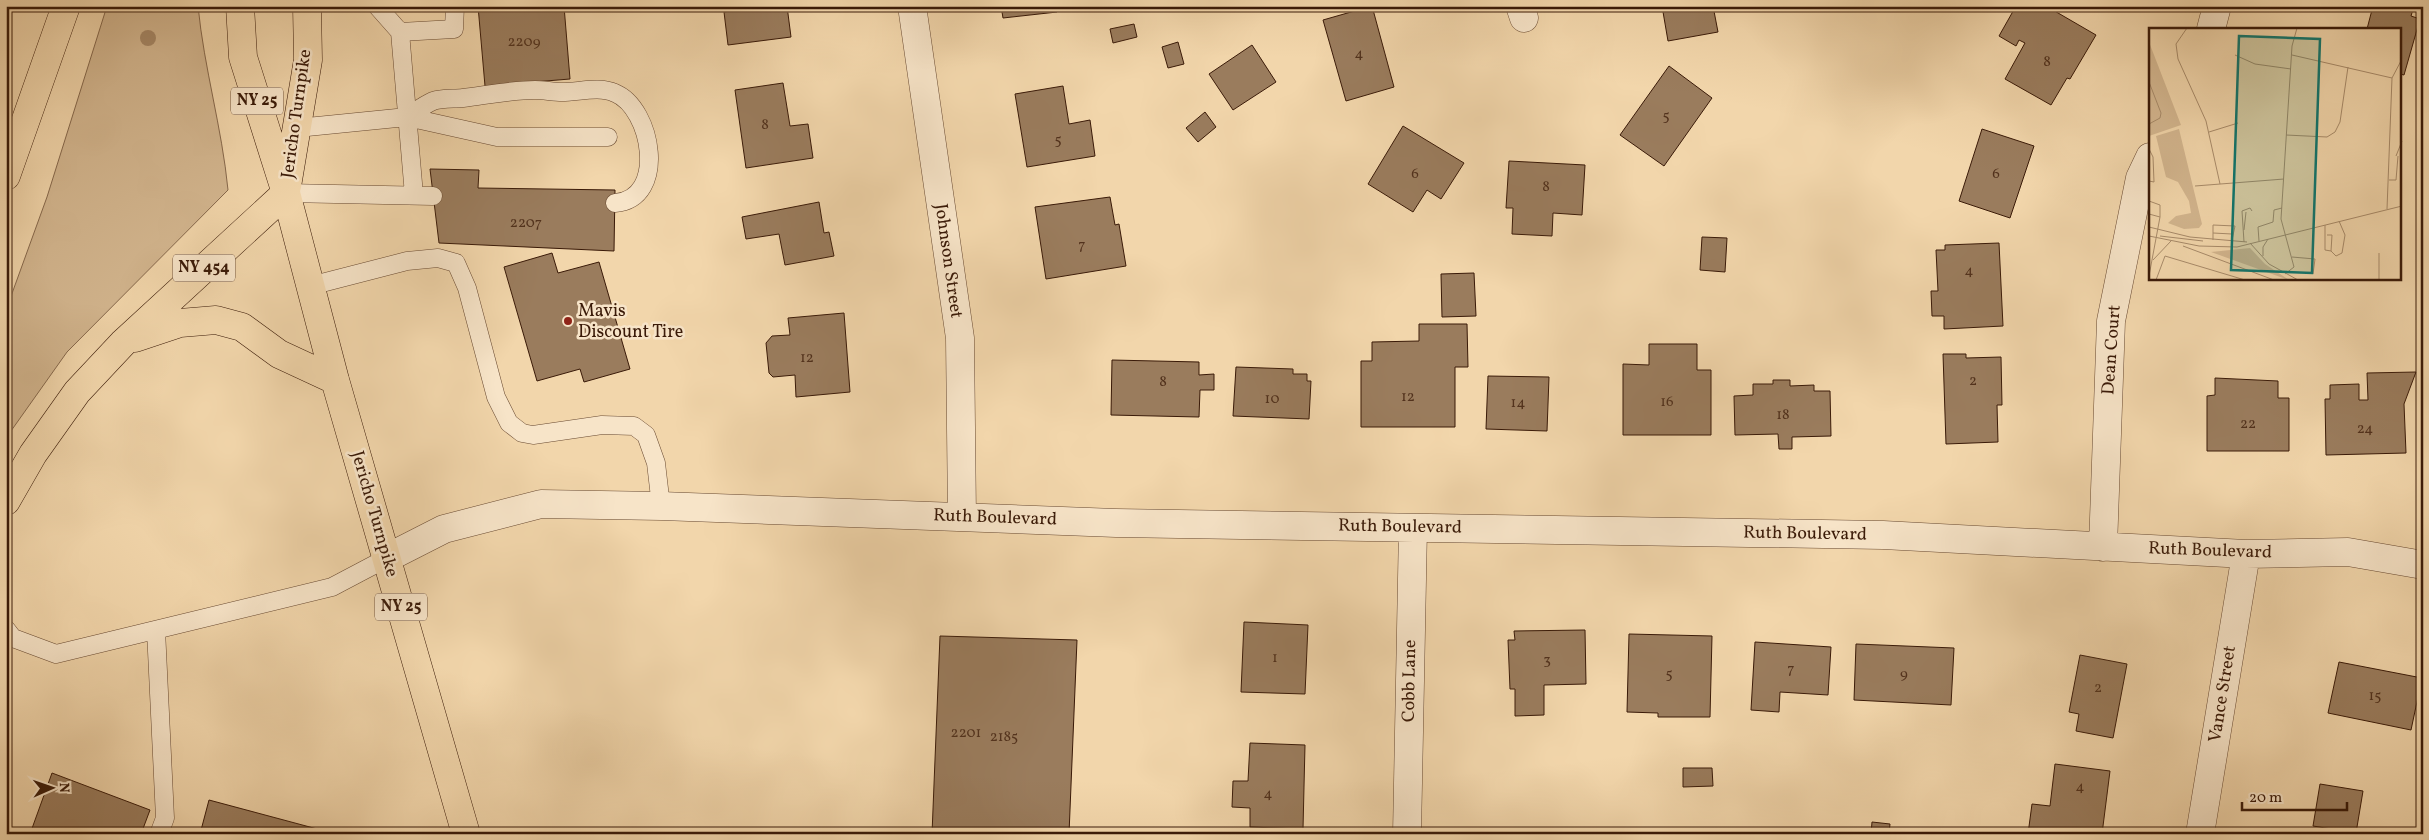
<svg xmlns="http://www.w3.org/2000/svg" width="2429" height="840" font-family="Vollkorn,serif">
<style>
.green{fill:#d3b68f;stroke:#86684c}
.building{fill:#9a7c5d;stroke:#3a1a08}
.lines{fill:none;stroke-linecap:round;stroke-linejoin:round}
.service-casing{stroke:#684931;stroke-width:19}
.minor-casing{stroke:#684931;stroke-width:29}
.primary-casing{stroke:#3a1a08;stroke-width:29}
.service{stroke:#f7e4c8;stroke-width:18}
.minor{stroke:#f7e4c8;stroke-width:28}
.primary{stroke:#f2d6ab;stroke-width:28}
.tree{fill:#a68867}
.poi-dot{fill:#8f2418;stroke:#f7e4c8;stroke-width:2}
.labels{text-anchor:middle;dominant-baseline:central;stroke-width:5;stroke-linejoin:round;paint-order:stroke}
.number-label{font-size:15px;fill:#52321d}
.shield{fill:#f7e4c8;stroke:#735742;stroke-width:1}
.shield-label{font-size:16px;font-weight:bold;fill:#3a1a08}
.street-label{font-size:18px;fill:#3a1a08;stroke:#f7e4c8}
.poi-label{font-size:18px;fill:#3a1a08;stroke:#f7e4c8;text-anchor:start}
.inset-road{fill:none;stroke:#a88b6a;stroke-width:1}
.view{fill:#0f766e;fill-opacity:0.15;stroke:#0f766e;stroke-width:2.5}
.inset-edge{fill:none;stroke:#3a1a08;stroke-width:2.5}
</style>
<rect width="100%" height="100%" fill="#f2d6ab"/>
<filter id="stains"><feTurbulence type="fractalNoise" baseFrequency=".004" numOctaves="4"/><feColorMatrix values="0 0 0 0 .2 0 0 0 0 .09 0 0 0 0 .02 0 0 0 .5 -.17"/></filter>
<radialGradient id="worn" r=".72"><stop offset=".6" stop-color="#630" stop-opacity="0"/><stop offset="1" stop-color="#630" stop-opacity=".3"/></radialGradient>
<path class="green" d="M107,6H198C204,68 222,128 228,190L67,352L6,438V310L47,197Z"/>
<path class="building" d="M478,6H564L570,79L485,86Z
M736,6H787L791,37L728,45L724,12L737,10Z
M1001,6H1056L1057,12L1003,18Z
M1372,6L1394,87L1346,101L1323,20Z
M1662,6H1713L1718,32L1668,41Z
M2016,6H2036L2043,10L2046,6L2096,35L2070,79L2067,78L2051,105L2005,79L2025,43L2019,40L2016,46L1999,36Z
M2373,6H2414L2411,16L2420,19L2404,75L2400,74V29H2367Z
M1134,24L1137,37L1113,43L1110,29Z
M1178,42L1184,64L1168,68L1162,47Z
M1252,45L1276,82L1233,110L1209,74Z
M1669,66L1712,98L1664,166L1620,135Z
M783,83L790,126L808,124L813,158L746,168L735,90Z
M1063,86L1069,124L1090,120L1095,156L1027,167L1015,94Z
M1205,112L1216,127L1198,142L1186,128Z
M1403,126L1464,163L1441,199L1427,190L1413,212L1368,184Z
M1982,129L2034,146L2010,218L1959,201Z
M1509,161L1585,165L1582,215L1553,213L1552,236L1512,234L1513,208H1506Z
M430,169L479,170L478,188L615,190L614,251L439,243Z
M1110,197L1115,225L1119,224L1126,266L1046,279L1035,207Z
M819,202L824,233L829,232L834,256L785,265L779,234L746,239L742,217Z
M1702,237L1727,238L1725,272L1700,270Z
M1999,243L2003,326L1944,329V316H1932L1931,291H1938L1936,250H1945V245Z
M552,253L558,273L599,262L630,369L584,382L580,369L537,381L504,267Z
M1474,273L1476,316L1442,317L1441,274Z
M844,313L850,392L796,397L795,375L773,377L769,373L766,343L772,336L790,335L788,318Z
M1419,324H1467L1468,367H1455V427H1361V361H1372V342L1419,341Z
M1649,344H1697V370H1711V435H1623V364L1649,365Z
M1943,354H1966V358L2001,357L2002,405H1997L1998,442L1946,444Z
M1112,360L1199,362V375L1214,374V390H1200L1199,417L1111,415Z
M1236,367L1293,369V374H1307V381H1311L1309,419L1233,416Z
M2416,372L2404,404L2406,453L2326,455L2325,399H2330V385L2359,384V400H2368L2367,373Z
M1488,376L1549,377L1547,431L1486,429Z
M2215,378L2278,381V398H2289V451H2207V396L2215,395Z
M1773,380H1790V386L1814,385V391H1830L1831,436L1792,437V449H1779L1778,434L1735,435L1734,396L1753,395V384H1773Z
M1244,622L1308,625L1305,694L1241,692Z
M1585,630L1586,684L1544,685V715L1515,716V689H1510L1508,640H1515L1514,631Z
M1629,634L1712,636L1710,717H1658V713L1627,712Z
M940,636L1077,640L1069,834H932Z
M1755,642L1831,647L1828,695L1780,692L1779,712L1751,710Z
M1856,644L1954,648L1951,705L1854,700Z
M2080,655L2127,664L2113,738L2076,731L2079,714L2069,712Z
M2339,662L2422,678L2411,730L2328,713Z
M1250,743L1305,745L1303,829L1250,827V808L1232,807L1233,781H1248Z
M2055,764L2110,771L2102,834H2028L2032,804L2050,806Z
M1683,768H1712L1713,786L1683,787Z
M52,773L150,810L141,834H30Z
M2320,784L2363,791L2356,833L2313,826Z
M209,800L321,830L320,834H200Z
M1872,822L1890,824L1889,834H1871Z"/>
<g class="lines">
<defs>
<path id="service" d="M377,6L400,32L454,29L455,6
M400,32L414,195
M407,117C415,112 424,105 433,101C442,98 454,99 463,98C487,95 512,90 535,90C544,90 553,92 562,92C579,92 599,86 615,93C652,108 668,199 615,203
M297,128L407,117L497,137H608
M286,193L433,196
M310,286L407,261L438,258L456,263L467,288L496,397L509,423L522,433L533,435L602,425L634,426L646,435L656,463L661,506
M6,629L13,638L56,654L332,587L387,558
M156,630L165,818L159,834"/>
<path id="minor" d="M912,6L960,338L962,517
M1520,6L1524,18
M2211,29L2217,6
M2103,547L2111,321L2140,178L2150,157
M387,558L444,529L541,504L661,506L1116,523L1883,535L2246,554L2348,552L2423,565
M1407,834L1413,528
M2200,834L2246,554"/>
<path id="primary" d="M240,6L243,57L286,193L335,380L466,834
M6,176L66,6
M287,186L308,60L307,6
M135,338L180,323L216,320L242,327L279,354L335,380
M6,501L33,454L77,392L123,343L286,193"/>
</defs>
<use href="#service" class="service-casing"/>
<use href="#minor" class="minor-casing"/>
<use href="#primary" class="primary-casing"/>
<use href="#service" class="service"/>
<use href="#minor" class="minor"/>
<use href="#primary" class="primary"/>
</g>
<circle class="tree" cx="148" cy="38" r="8"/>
<circle class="poi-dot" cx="568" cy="321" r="5"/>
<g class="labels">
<g class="number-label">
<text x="524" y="42">2209</text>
<text x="1359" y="54">4</text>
<text x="2047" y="62">8</text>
<text x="1666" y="116">5</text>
<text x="765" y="125">8</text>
<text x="1058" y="140">5</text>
<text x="1415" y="174">6</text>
<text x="1996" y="174">6</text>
<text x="1546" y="187">8</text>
<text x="526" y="223">2207</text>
<text x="1082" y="245">7</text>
<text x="1969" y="271">4</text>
<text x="807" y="358">12</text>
<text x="1973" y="381">2</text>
<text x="1163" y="382">8</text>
<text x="1408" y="397">12</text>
<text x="1272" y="399">10</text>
<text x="1667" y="402">16</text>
<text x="1518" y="403">14</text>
<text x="1783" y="415">18</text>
<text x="2248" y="424">22</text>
<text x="2365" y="429">24</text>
<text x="1275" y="658">1</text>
<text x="1547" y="660">3</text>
<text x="1791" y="669">7</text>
<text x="1669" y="674">5</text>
<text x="1904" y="674">9</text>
<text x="2098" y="688">2</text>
<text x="2375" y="696">15</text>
<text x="966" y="733">2201</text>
<text x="1004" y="737">2185</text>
<text x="2080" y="787">4</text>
<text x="1268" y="794">4</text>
</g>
<g class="shield">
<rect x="231" y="87.5" width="52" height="27" rx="4"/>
<rect x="173" y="254.5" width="62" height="27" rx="4"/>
<rect x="375" y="593.5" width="52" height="27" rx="4"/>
</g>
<g class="shield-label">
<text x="257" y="101">NY 25</text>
<text x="204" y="268">NY 454</text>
<text x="401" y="607">NY 25</text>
</g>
<g class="street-label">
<text transform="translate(297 114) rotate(-82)">Jericho Turnpike</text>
<text transform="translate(948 261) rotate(82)">Johnson Street</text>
<text transform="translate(2112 350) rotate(-86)">Dean Court</text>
<text transform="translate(374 514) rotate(74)">Jericho Turnpike</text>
<text transform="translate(995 518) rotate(2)">Ruth Boulevard</text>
<text transform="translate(1400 527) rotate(1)">Ruth Boulevard</text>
<text transform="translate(1805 534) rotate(1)">Ruth Boulevard</text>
<text transform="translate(2210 551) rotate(2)">Ruth Boulevard</text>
<text transform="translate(1410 681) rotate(-89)">Cobb Lane</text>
<text transform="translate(2223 694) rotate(-81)">Vance Street</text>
</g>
<g class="poi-label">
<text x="578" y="311">Mavis<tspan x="578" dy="21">Discount Tire</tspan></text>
</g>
</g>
<g transform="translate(2149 28)">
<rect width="252" height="252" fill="#f2d6ab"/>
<path d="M0,14L32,97L0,108ZM30,101L53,196L50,200L35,201L19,195L27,188L42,185L40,173L29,154L17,149L7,108ZM101,220L116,236L140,252L62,224Z" fill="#d3b68f"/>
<path class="inset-road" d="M38,0L27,16L29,31L57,93L71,156M86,27L106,36L142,41M143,27L243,50M0,54L12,85L11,90L0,96M60,104L89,95M137,107L178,109L186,104L191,94L199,39M0,121L4,129L5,154L0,153M247,128L253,113M240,152H247L249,128M46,158L135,151M0,173L11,177V189M238,181L243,50L253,31M0,186L11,189L0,248M176,197V222L182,223L183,207H178M0,199L41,209L98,214M95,202L97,184M64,205L83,206M0,208L50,218L88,219L253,178M11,208L54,213M64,212V197L86,198L83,212M110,213L109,199L124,194L125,182L133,180M95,214L93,183L101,180L103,183M101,215L120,236L149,252M34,218L125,252M182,223L187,228L193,225L196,207L190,193M230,225V252M114,228V219L119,211M143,229L166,231L164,246M4,232L22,213M136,246L145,239L132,191L143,18L148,0M7,252L16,228L96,252"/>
<path class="view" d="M90,8L171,11L163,245L82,242Z"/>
<rect width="252" height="252" class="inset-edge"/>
</g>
<rect width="2429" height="840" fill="none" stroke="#f2d6ab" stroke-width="25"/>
<rect x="8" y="8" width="2414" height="825" fill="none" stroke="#3a1a08" stroke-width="2.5"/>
<rect x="12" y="12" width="2404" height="815" fill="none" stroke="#3a1a08"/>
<g transform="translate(52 788) rotate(88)" stroke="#f7e4c8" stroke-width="4" paint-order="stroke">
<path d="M0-4L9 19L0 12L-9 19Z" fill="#3a1a08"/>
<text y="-8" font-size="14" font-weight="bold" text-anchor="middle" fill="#3a1a08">N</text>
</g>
<path d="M2242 802v8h105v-8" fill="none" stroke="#3a1a08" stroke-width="2.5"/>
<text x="2249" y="802" font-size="15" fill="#3a1a08" stroke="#f7e4c8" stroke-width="4" paint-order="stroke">20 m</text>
<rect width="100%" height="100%" filter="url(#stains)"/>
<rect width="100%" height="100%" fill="url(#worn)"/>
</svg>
